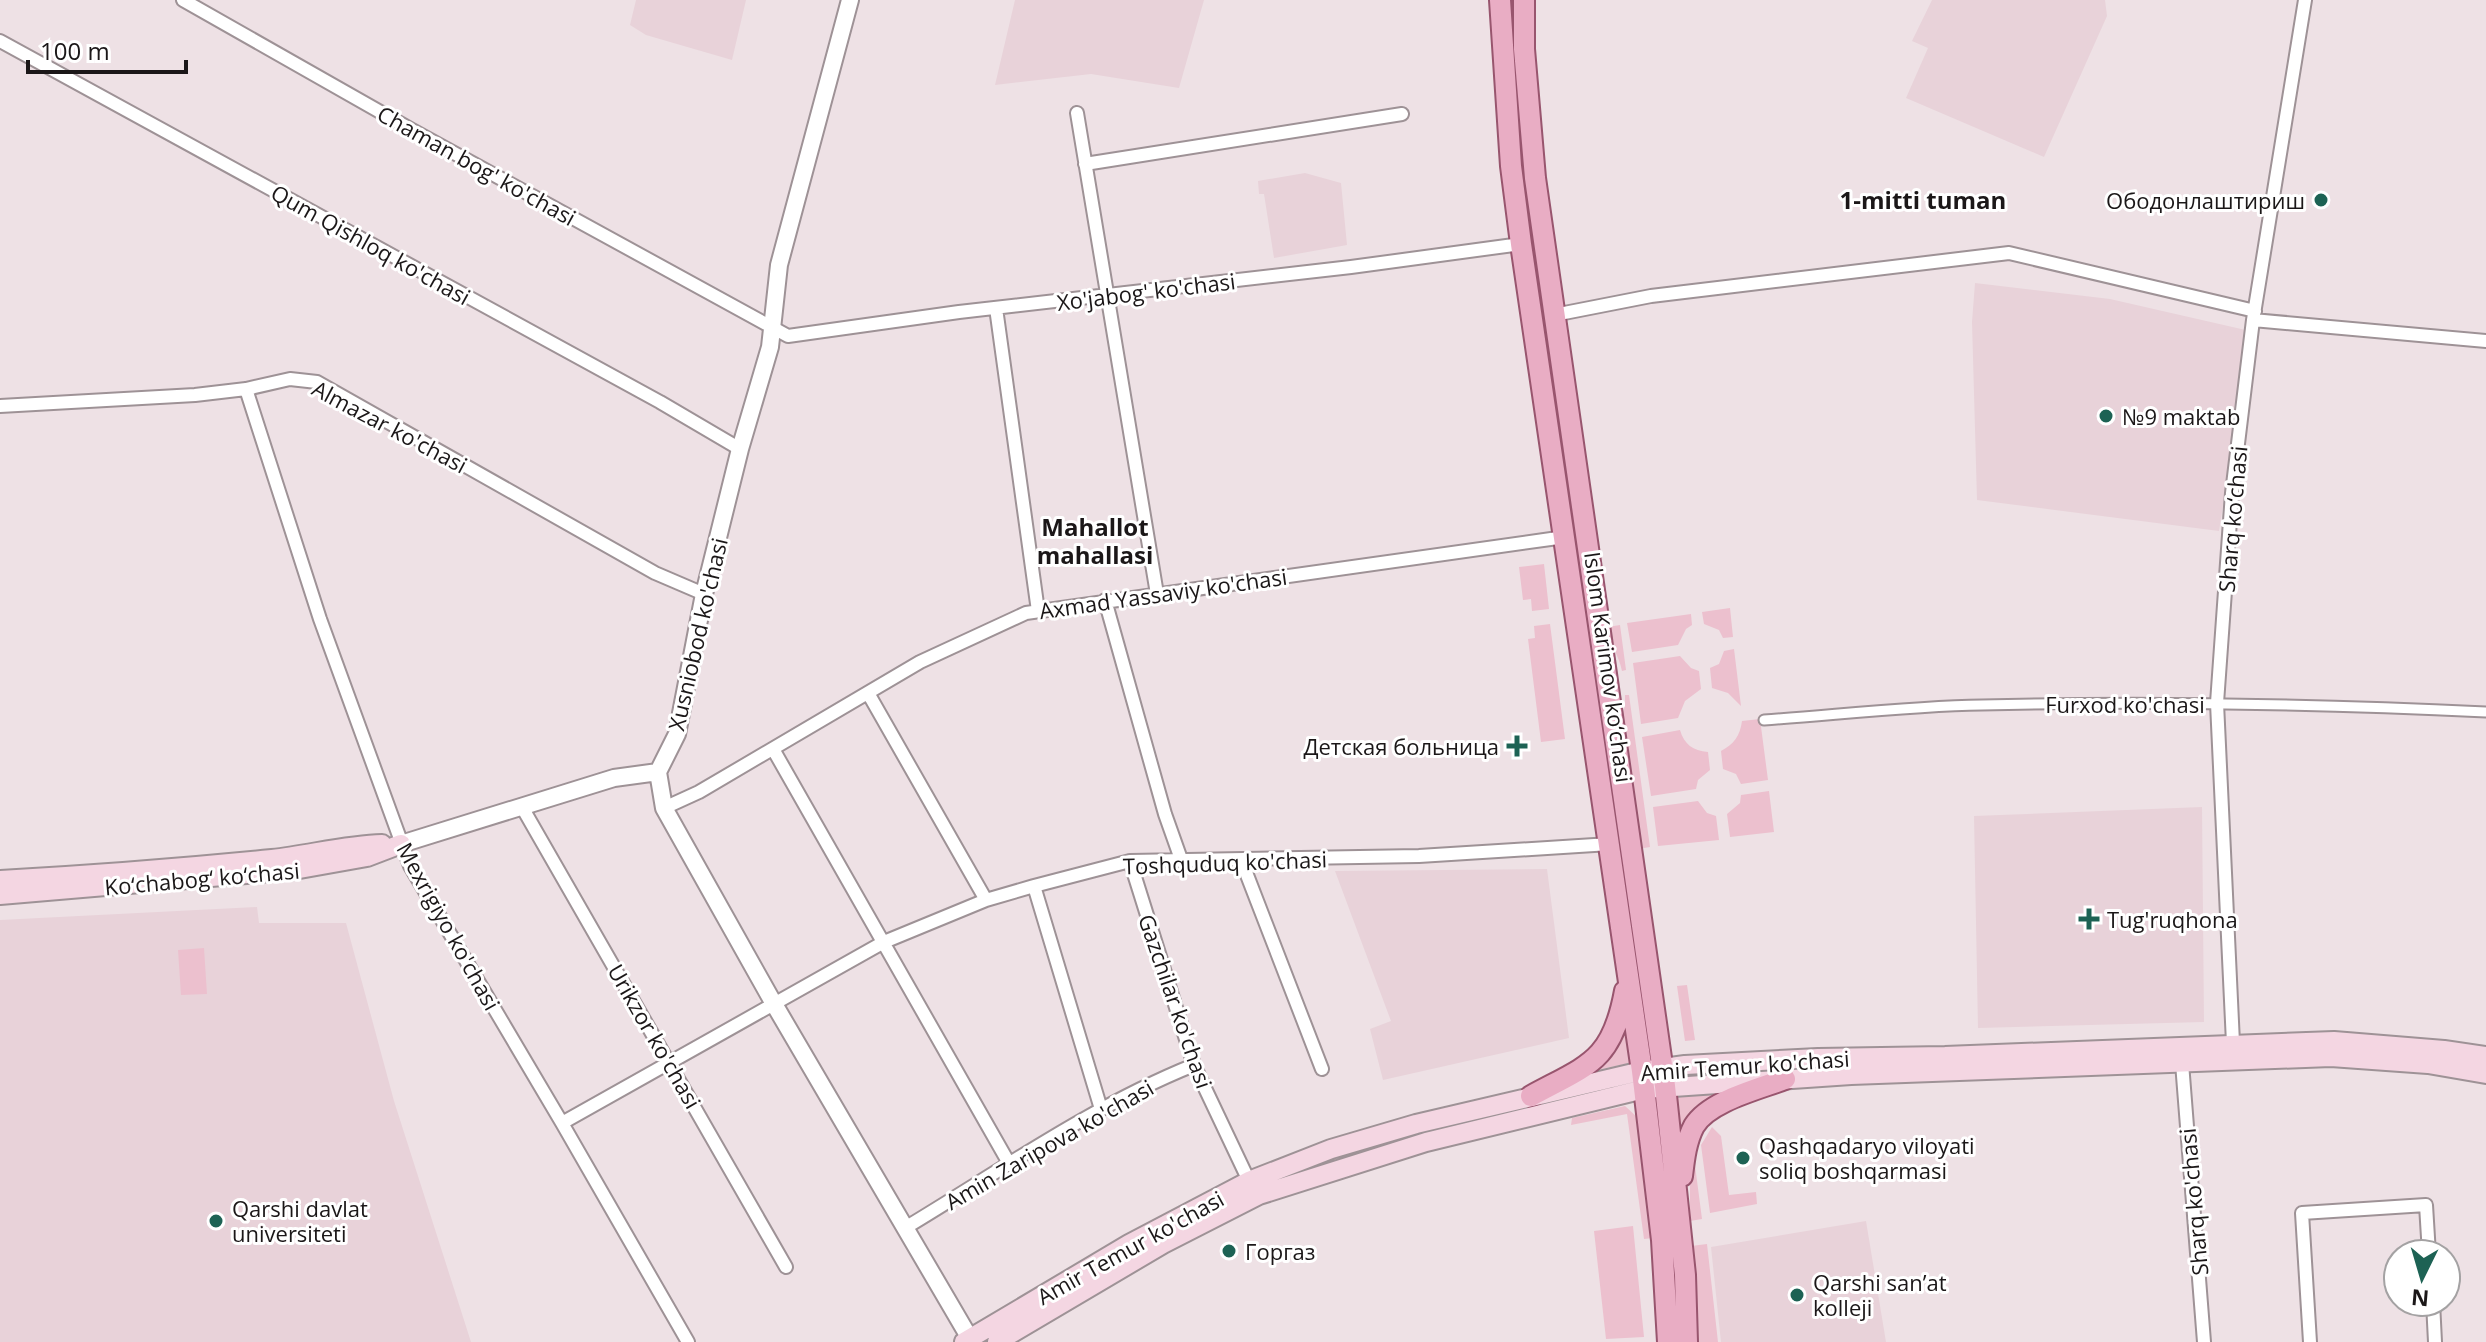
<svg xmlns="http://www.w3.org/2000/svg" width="2486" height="1342" font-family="'Open Sans',sans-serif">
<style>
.built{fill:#e8d2d9}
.green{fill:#ecc0ce}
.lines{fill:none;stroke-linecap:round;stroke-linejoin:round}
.pedestrian-casing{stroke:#9e9296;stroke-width:13}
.minor-casing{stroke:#9e9296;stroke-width:16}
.tertiary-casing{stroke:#9e9296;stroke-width:20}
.secondary-casing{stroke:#9e9296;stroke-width:22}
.primary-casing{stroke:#98556e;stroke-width:24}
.pedestrian{stroke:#fff;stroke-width:9}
.minor{stroke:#fff;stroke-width:12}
.tertiary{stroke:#fff;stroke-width:16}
.secondary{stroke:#f4d6e2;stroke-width:18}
.primary{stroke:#e9adc4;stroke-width:20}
.poi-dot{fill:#1d6254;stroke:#fff;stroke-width:3}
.labels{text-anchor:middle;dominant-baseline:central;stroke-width:6;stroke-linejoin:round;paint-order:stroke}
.street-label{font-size:22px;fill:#1b1718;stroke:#fff}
.poi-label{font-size:22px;fill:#1b1718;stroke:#fff;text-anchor:start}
.neighbourhood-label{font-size:24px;font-weight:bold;fill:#1b1718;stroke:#fff}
</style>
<rect width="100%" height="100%" fill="#eee1e5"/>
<path class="built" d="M636,0H746L732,60L646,35L630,25Z
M1015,0H1204L1179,88L1091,74L995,85Z
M1932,0H2105L2107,16L2044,157L1906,98L1928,48L1912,41Z
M1305,173L1341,183L1347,245L1274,258L1264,194H1259L1258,181Z
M1975,283L2110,299L2250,331L2219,531L1977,500L1972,322Z
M2202,807L2204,1022L1978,1028L1974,816Z
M1547,869L1569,1038L1383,1080L1370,1029L1391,1021L1335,871Z
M257,907L259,923H346L394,1101L471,1342H0V920Z
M1866,1221L1886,1342H1721L1711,1247Z"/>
<path class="green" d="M1544,564L1549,609L1532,611L1531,599L1523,600L1519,567Z
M1730,608L1733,637L1723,638L1719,630L1704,624L1702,612Z
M1691,614L1692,625L1686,629L1678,645L1632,652L1627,623Z
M1550,624L1565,739L1541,742L1528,639L1535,638L1534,626Z
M1620,625L1626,670L1622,671C1619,654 1608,643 1608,627Z
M1734,649L1741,706L1728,693L1712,688L1710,668L1719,664L1724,651Z
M1680,656L1691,668L1699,671L1701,689L1685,701L1678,718L1641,724L1633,663Z
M1625,695H1629L1650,847L1638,849L1620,720L1625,706Z
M1760,719L1768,780L1741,784L1736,774L1723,769L1721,751C1734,744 1740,736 1742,721Z
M1680,730C1684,744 1693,751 1708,752L1710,770L1698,780L1696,789L1651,796L1642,737Z
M1769,791L1774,832L1730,837L1727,814L1740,803L1741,795Z
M1698,801L1707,813L1716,816L1719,840L1658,846L1653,807Z
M204,948L207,994L181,995L178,950Z
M1687,985L1695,1040L1685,1041L1677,986Z
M1624,1019L1630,1063L1587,1072Z
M1733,1093L1681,1150L1675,1096Z
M1625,1106L1637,1117L1653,1238L1644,1239L1627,1114L1571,1125L1572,1118Z
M1712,1127L1721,1136L1729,1195L1756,1192L1757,1204L1710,1213L1701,1145Z
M1693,1150L1702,1219L1690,1221V1163Z
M1633,1226L1644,1337L1606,1339L1594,1231Z
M1707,1244L1718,1342H1697L1691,1246Z"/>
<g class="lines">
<defs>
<path id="pedestrian" d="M1764,720C1836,715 1910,706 1982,705C2150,701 2318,704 2486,712"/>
<path id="minor" d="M183,0L412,130L788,336L959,312L1351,267L1521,244
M0,41L660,402L740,449
M1077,113L1157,594
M1085,164L1402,114
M996,308L1038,611
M1554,315L1651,296L2009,253L2255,311
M2253,320L2486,341
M246,389L320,619L410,866L562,1123L688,1342
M0,406L195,395L246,389L290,379L317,382L655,573L704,594
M1105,600L1165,814L1182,862
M868,693L986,900
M773,749L1010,1165
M522,807L786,1267
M664,808L699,792L920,662L1026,613L1565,537
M1245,860L1247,875L1322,1069
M1130,861L1194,1065L1249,1181
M1034,886L1101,1109
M2233,1043L2217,703L2232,493L2253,320L2305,0
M2182,1063L2204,1342
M562,1123L884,942L986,900L1034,886L1130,861L1419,856L1610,844
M905,1228C1000,1171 1092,1106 1194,1065
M2433,1302L2435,1342
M2310,1342L2302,1213L2426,1205L2429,1254"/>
<path id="tertiary" d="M850,0L779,265L770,347L740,449L704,594L677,734L658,772L664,808L774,1004L972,1342
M401,844L614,778L658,772"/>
<path id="secondary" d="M0,880C91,875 181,868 272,859C309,855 345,845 382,844
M0,895L294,870L367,857L401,844
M964,1342L1129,1244L1249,1181L1331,1149L1416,1124L1642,1071L1685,1065L1818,1058L1945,1056L2334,1041L2444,1050L2486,1056
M997,1342L1163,1244L1259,1195L1426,1142L1644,1089L1851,1075L2331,1057L2428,1064L2486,1074"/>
<path id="primary" d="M1500,0L1511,166L1521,244L1642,1071L1662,1240L1668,1342
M1524,0V49L1535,178L1665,1086L1685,1275L1687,1342
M1531,1096C1588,1065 1612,1062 1625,991
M1682,1176C1684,1159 1686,1141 1694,1126C1709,1101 1759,1089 1785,1079"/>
</defs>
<use href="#pedestrian" class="pedestrian-casing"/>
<use href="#minor" class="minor-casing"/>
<use href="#tertiary" class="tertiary-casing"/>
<use href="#secondary" class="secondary-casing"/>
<use href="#primary" class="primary-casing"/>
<use href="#pedestrian" class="pedestrian"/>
<use href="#minor" class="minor"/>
<use href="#tertiary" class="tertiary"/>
<use href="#secondary" class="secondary"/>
<use href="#primary" class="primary"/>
</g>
<g class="poi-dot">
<circle cx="2321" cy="200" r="8"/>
<circle cx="2106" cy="416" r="8"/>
<path d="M1513 734h8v8h8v8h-8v8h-8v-8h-8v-8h8z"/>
<path d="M2085 907h8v8h8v8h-8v8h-8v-8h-8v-8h8z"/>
<circle cx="1743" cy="1158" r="8"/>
<circle cx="216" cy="1221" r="8"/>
<circle cx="1229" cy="1251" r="8"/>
<circle cx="1797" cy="1295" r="8"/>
</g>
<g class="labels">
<g class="street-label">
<text transform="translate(477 165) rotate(29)">Chaman bog' ko'chasi</text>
<text transform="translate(371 244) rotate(29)">Qum Qishloq ko'chasi</text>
<text transform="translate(1146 291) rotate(-7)">Xo'jabog' ko'chasi</text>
<text transform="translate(390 426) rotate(28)">Almazar ko'chasi</text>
<text transform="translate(2232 519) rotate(-85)">Sharq ko‘chasi</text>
<text transform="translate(1163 593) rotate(-8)">Axmad Yassaviy ko'chasi</text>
<text transform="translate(697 634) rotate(-77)">Xusniobod ko'chasi</text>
<text transform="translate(1609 667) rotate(82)">Islom Karimov ko‘chasi</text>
<text x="2125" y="704">Furxod ko'chasi</text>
<text transform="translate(1225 862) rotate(-2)">Toshquduq ko'chasi</text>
<text transform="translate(202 878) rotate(-5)">Ko‘chabog‘ ko‘chasi</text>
<text transform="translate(449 926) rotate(61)">Mexrigiyo ko'chasi</text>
<text transform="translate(1176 1001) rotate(71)">Gazchilar ko'chasi</text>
<text transform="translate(655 1036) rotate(60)">Urikzor ko'chasi</text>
<text transform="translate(1745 1065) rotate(-4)">Amir Temur ko'chasi</text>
<text transform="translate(1049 1144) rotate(-30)">Amin Zaripova ko'chasi</text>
<text transform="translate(2193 1202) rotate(-95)">Sharq ko'chasi</text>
<text transform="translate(1130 1247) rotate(-29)">Amir Temur ko'chasi</text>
</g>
<g class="poi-label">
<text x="2305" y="200" text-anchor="end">Ободонлаштириш</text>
<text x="2122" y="416">№9 maktab</text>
<text x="1499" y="746" text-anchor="end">Детская больница</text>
<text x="2107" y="919">Tug'ruqhona</text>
<text x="1759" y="1145">Qashqadaryo viloyati<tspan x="1759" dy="25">soliq boshqarmasi</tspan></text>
<text x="232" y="1208">Qarshi davlat<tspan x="232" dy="25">universiteti</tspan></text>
<text x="1245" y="1251">Горгаз</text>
<text x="1813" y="1282">Qarshi san’at<tspan x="1813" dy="25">kolleji</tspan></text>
</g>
<g class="neighbourhood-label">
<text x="1923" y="199">1-mitti tuman</text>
<text x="1095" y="526">Mahallot<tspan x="1095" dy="28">mahallasi</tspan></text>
</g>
</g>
<g transform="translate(2422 1278) rotate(185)"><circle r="38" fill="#ffffff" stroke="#a4a2a3" stroke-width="2"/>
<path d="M0-6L14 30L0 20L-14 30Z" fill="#1d6254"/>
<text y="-12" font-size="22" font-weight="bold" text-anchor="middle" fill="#1b1718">N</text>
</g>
<path d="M28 60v12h158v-12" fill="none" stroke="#1b1718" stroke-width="4"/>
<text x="40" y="60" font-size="24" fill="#1b1718" stroke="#ffffff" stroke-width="6" paint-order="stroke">100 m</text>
</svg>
